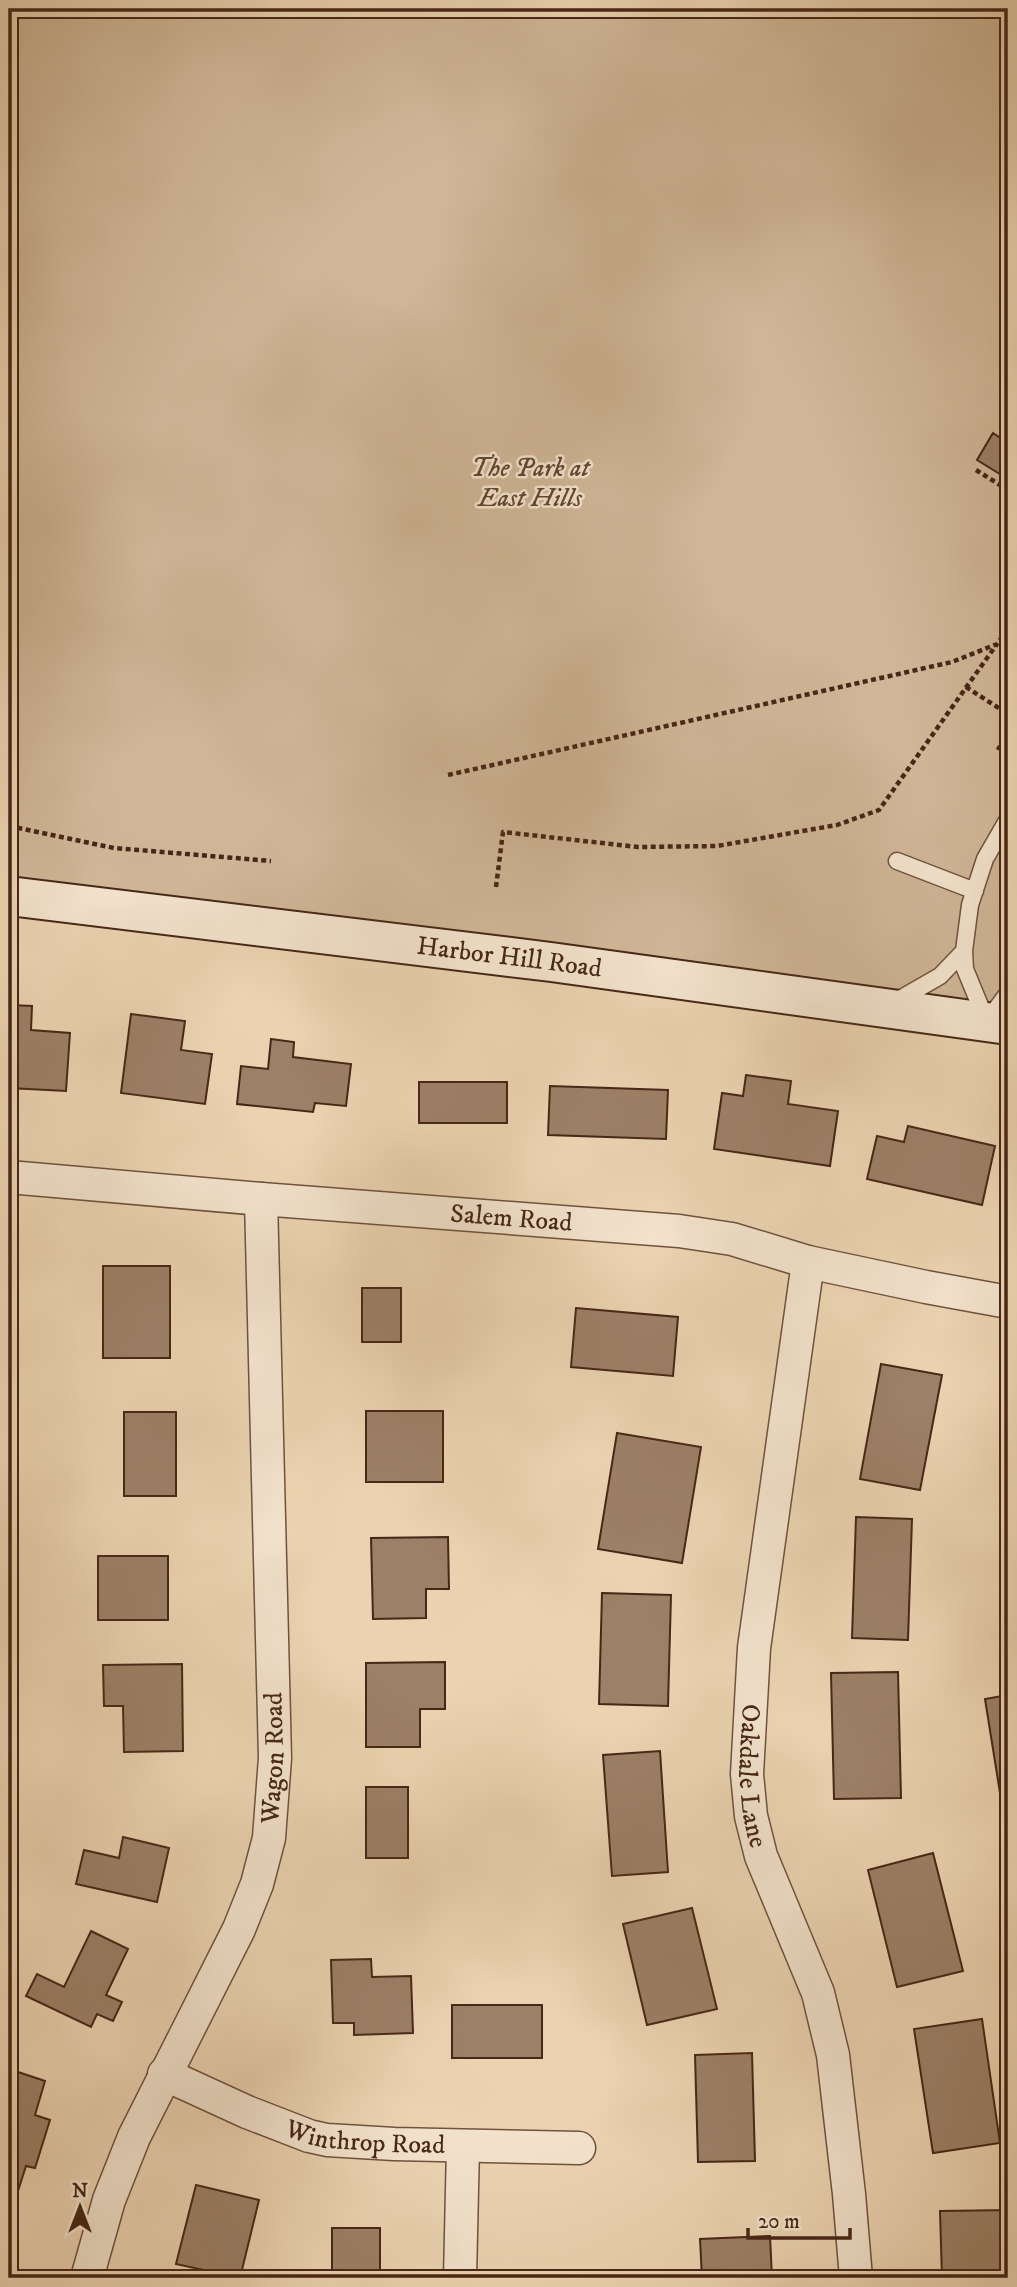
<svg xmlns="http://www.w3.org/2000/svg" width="1017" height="2287" font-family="'IM FELL DW Pica',serif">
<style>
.green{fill:#cfb697;stroke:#8b6e57;stroke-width:2}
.building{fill:#9c8067;stroke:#472717;stroke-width:2}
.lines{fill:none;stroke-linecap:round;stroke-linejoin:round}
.lane-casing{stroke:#70523e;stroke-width:19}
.street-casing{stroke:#70523e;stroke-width:35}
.secondary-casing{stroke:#472717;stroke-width:42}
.path{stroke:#472717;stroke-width:4.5;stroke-dasharray:5 3.5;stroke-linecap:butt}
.lane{stroke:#f2e2cc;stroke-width:16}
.street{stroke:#f2e2cc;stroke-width:32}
.secondary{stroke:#f2e2cc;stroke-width:38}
.labels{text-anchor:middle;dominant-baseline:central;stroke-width:5;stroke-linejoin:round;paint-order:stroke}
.park-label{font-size:26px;font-style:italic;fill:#624431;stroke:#f2e2cc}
.street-label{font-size:26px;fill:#472717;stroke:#f2e2cc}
</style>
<rect width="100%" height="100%" fill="#ebd3b1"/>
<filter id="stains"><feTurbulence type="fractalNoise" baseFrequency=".00286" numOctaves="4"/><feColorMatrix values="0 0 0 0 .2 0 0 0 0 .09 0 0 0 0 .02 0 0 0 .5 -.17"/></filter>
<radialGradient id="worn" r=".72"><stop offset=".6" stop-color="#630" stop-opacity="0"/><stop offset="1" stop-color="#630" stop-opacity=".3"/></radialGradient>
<path class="green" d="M9,9H1008V1025L9,896Z"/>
<path class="building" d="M993,433L1008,443V479L977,460Z
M9,1005L32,1006L31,1030L70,1033L66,1091L9,1088Z
M131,1014L185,1021L181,1050L212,1054L205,1104L121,1093Z
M271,1039L294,1042L293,1057L351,1064L346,1106L315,1103L313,1112L237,1104L241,1066L268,1069Z
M746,1075L791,1081L788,1104L838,1111L830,1166L714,1149L722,1093L743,1096Z
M419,1082H507V1123H419Z
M550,1086L668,1090L666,1139L548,1135Z
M908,1126L995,1146L982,1205L867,1179L877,1136L904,1142Z
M103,1266H170V1358H103Z
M362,1288H401V1342H362Z
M576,1308L678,1317L673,1376L571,1367Z
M881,1364L942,1375L920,1490L860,1479Z
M366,1411H443V1482H366Z
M124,1412H176V1496H124Z
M617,1433L701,1447L682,1563L598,1549Z
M856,1517L912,1519L908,1640L852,1638Z
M448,1537L449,1589H426V1618L373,1619L371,1538Z
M98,1556H168V1620H98Z
M602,1593L671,1595L668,1706L599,1704Z
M445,1662V1709H420V1747H366V1663Z
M182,1664L183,1751L124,1752L123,1706H104L103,1665Z
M898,1672L901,1798L834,1799L831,1673Z
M1008,1695V1817L1004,1818L985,1699Z
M660,1751L668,1872L612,1876L603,1755Z
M366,1787H408V1858H366Z
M123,1837L169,1848L157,1902L76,1884L84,1850L119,1858Z
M933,1853L963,1971L897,1987L868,1870Z
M692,1908L717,2009L647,2025L623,1924Z
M91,1931L128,1949L106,1995L122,2002L113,2021L97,2014L91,2027L26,1996L37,1974L64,1987Z
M371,1959L372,1977L411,1976L413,2033L354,2035V2023H333L331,1960Z
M452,2005H542V2058H452Z
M982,2019L1000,2143L933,2153L914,2029Z
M752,2053L755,2161L698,2162L695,2055Z
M9,2069L45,2081L35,2115L50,2120L35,2168L26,2166L18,2191L9,2188Z
M196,2185L259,2200L240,2278L176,2264Z
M1008,2210V2278H942L940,2211Z
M332,2228H380V2278H332Z
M770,2236L772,2278H702L700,2239Z"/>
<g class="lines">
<defs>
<path id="lane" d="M897,861L975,891
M893,1003L940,976L964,951
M986,1020L965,969L964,951L970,905L985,859L1008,819
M988,1020L1008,993"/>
<g id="street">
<path id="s1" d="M9,1177L261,1199L679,1231L732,1239L808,1262L926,1287L1008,1302"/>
<path id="s2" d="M808,1262L754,1648L747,1774L751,1816L761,1856L818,1993L833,2055L849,2194L856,2278"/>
<path id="s3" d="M164,2074L247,2112L309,2136L327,2140L394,2144L579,2148"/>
<path id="s4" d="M87,2278L109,2200L134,2137L239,1929L257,1884L269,1838L275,1758L261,1199"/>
<path d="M460,2278L463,2146"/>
</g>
<g id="secondary">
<path id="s5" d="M9,896L551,962L1008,1025"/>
</g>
</defs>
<use href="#lane" class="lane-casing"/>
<use href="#street" class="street-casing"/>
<use href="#secondary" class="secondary-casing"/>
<path class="path" d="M976,470L1008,490
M966,687L1008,714
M997,747L1008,753
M448,775L952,662L997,644L1008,629
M9,826L114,848L271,861
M496,887L503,832L638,847L717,846L837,825L879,810L997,644"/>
<use href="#lane" class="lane"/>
<use href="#street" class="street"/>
<use href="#secondary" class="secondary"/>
</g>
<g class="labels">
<g class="park-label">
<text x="530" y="468">The Park at<tspan x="530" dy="30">East Hills</tspan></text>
</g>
<g class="street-label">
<text stroke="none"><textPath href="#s5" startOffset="504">Harbor Hill Road</textPath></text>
<text stroke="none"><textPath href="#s1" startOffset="504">Salem Road</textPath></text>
<text stroke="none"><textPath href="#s4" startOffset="558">Wagon Road</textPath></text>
<text stroke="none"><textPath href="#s2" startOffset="518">Oakdale Lane</textPath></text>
<text stroke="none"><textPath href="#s3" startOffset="214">Winthrop Road</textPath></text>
</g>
</g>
<rect width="1017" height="2287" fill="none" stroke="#ebd3b1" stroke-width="35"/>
<rect x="10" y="10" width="996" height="2266" fill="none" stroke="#472717" stroke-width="3.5"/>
<rect x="18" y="18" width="982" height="2252" fill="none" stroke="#472717" stroke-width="2"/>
<g transform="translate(80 2207)" stroke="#f2e2cc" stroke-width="5" paint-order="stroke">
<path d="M0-5L12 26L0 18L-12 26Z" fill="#472717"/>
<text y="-10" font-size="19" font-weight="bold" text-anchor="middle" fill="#472717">N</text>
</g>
<path d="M748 2228v10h102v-10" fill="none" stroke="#472717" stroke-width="3.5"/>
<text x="758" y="2228" font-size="21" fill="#472717" stroke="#f2e2cc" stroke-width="5" paint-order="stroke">20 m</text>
<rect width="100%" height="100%" filter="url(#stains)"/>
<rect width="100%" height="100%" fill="url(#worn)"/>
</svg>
